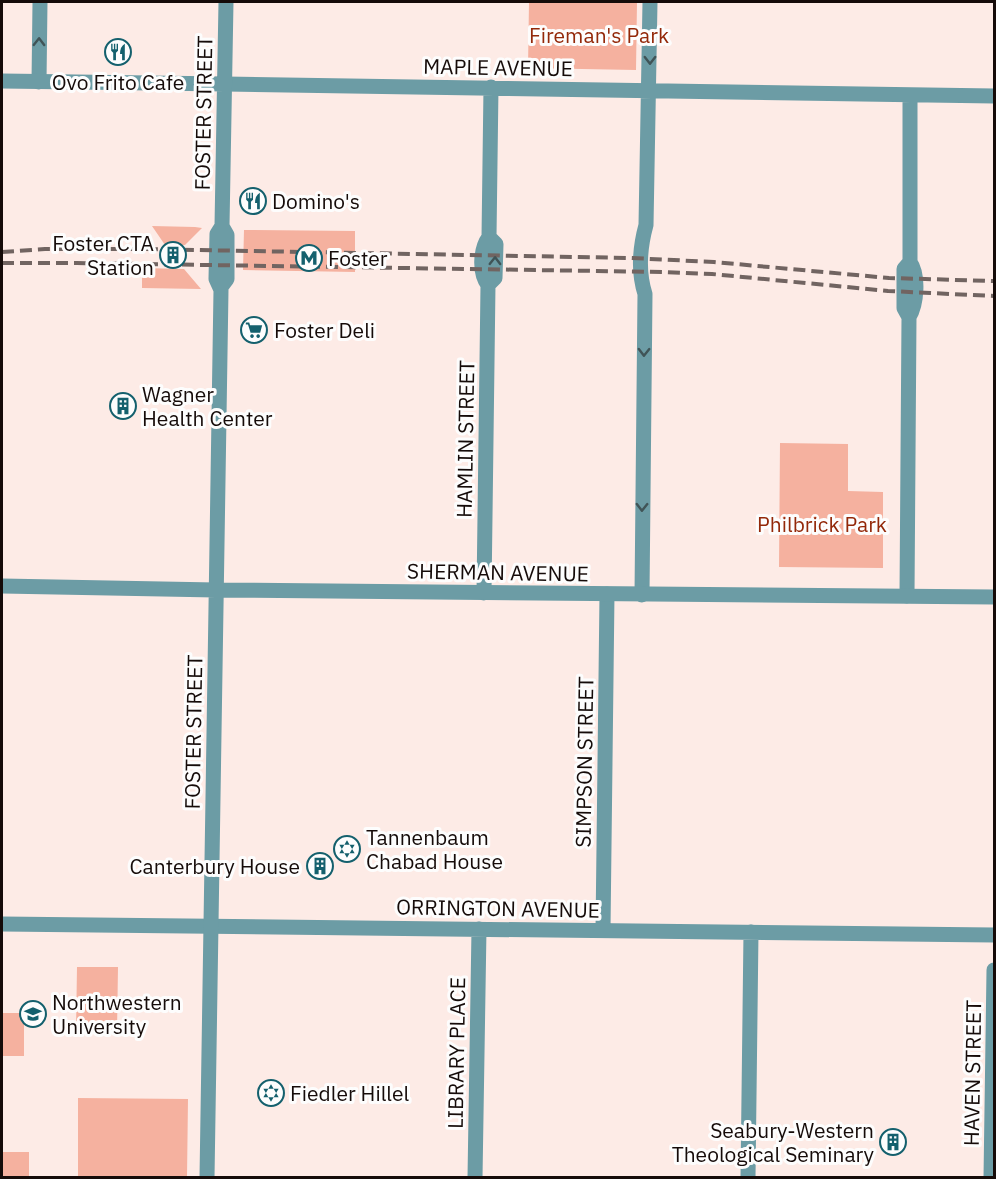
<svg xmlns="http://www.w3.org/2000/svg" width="996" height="1179" font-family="'IBM Plex Sans',sans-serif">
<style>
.green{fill:#f5b19f}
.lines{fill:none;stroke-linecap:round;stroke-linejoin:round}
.minor{stroke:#6c9ca5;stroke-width:15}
.tertiary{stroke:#6c9ca5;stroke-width:15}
.rail{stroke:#716461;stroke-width:4;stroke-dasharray:12 6;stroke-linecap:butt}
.oneway{stroke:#405457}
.labels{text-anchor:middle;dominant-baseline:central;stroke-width:6;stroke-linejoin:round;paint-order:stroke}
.park-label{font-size:21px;fill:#932809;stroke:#fdfdfd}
.street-label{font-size:21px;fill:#150b09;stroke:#fdfdfd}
.poi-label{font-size:21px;fill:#150b09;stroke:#fdfdfd;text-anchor:start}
</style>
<rect width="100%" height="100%" fill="#fdebe6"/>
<path class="green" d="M529,2H637L636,70L528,68Z
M152,226L195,227L202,228L185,245H165Z
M244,230L355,231V272L243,270Z
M142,268L184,269L201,289L142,288Z
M780,443L848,444V491L883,492V568L779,567Z
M77,967H118L117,1032L76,1031Z
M2,1013H24V1056H2Z
M78,1098L188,1099L187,1177H78Z
M2,1152H29V1177H2Z"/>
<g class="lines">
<path class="minor" d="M39,82L40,2
M225,84L994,96
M488,285L495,278L496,244L489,237
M909,317C917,304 919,275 910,262V95
M484,593L488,285C479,273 480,249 489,237L491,87
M642,595L645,294C638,272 640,247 646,225L650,2
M907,596L909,317L904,308V269L910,262
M2,924L994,935
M603,930L607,594
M475,1178L479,929
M748,1178L751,932
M991,1178L994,970"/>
<path class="tertiary" d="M2,81L225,84
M221,287L227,279V235L223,228
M2,586L216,590L994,597
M207,1178L221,290L216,279L217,234L222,226L226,2"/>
<path class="rail" d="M2,252L45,249H143L631,258L714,262L889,278L994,281
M2,263H77L664,272L712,274L888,291L994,296"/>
</g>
<defs><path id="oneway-chevron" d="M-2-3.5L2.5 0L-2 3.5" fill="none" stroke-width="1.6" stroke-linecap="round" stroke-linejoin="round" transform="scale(1.5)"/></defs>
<g class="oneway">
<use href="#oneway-chevron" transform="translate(39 42) rotate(-89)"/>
<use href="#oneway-chevron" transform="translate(650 60) rotate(90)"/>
<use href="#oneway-chevron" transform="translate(495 261) rotate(-89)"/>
<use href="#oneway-chevron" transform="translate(644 352) rotate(91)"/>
<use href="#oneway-chevron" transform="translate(642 507) rotate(91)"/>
</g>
<defs>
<symbol id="restaurant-ring" viewBox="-11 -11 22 22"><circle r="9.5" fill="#fdfdfd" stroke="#14606d" stroke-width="1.5"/><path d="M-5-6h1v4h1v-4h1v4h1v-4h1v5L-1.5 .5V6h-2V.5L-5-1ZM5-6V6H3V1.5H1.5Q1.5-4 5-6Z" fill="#14606d"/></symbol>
<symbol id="building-ring" viewBox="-11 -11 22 22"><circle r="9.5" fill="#fdfdfd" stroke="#14606d" stroke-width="1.5"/><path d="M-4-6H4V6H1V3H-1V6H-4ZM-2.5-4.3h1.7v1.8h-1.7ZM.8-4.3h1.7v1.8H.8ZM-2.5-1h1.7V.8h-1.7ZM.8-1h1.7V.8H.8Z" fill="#14606d"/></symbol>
<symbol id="metro-ring" viewBox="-11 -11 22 22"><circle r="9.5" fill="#fdfdfd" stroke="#14606d" stroke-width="1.5"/><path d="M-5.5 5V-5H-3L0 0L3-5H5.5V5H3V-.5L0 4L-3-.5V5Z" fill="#14606d"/></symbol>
<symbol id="supermarket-ring" viewBox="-11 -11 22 22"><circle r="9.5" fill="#fdfdfd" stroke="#14606d" stroke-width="1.5"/><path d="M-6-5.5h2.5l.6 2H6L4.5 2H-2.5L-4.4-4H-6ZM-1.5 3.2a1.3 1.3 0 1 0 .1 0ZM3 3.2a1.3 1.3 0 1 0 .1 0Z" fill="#14606d"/></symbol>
<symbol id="synagogue-ring" viewBox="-11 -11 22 22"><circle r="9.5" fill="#fdfdfd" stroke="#14606d" stroke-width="1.5"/><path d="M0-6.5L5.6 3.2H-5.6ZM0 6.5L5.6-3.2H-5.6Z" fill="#14606d"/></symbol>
<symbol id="university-ring" viewBox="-11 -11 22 22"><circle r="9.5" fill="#fdfdfd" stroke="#14606d" stroke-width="1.5"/><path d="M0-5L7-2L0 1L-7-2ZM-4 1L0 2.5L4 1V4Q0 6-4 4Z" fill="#14606d"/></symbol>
</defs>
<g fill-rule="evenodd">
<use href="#restaurant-ring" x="103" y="37" width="30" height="30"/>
<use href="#restaurant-ring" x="238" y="186" width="30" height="30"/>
<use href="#building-ring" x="158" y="240" width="30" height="30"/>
<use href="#metro-ring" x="294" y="243" width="30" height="30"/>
<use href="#supermarket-ring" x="239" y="315" width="30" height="30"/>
<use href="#building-ring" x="108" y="391" width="30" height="30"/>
<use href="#synagogue-ring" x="332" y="834" width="30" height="30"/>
<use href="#building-ring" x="305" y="851" width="30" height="30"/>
<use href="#university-ring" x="18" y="999" width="30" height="30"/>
<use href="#synagogue-ring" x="256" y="1078" width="30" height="30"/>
<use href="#building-ring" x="878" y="1127" width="30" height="30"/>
</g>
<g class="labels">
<g class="park-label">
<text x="599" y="35">Fireman's Park</text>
<text x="822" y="524">Philbrick Park</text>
</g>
<g class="street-label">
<text transform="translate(498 67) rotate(1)">MAPLE AVENUE</text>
<text transform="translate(203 113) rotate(-89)">FOSTER STREET</text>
<text transform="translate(465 439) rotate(-89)">HAMLIN STREET</text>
<text transform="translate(498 572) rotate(1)">SHERMAN AVENUE</text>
<text transform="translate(193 732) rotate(-89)">FOSTER STREET</text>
<text transform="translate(584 762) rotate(-89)">SIMPSON STREET</text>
<text transform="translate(498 908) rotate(1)">ORRINGTON AVENUE</text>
<text transform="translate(456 1053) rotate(-89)">LIBRARY PLACE</text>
<text transform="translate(972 1073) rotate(-89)">HAVEN STREET</text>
</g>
<g class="poi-label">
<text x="118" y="82" text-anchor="middle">Ovo Frito Cafe</text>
<text x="272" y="201">Domino's</text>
<text x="154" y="243" text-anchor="end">Foster CTA<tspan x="154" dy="24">Station</tspan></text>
<text x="328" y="258">Foster</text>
<text x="274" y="330">Foster Deli</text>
<text x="142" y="394">Wagner<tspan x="142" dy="24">Health Center</tspan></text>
<text x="366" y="837">Tannenbaum<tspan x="366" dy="24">Chabad House</tspan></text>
<text x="300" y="866" text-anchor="end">Canterbury House</text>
<text x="52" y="1002">Northwestern<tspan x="52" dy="24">University</tspan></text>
<text x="290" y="1093">Fiedler Hillel</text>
<text x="874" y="1130" text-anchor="end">Seabury-Western<tspan x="874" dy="24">Theological Seminary</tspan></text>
</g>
</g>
<rect width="996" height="1179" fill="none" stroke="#150b09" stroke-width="6"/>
</svg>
